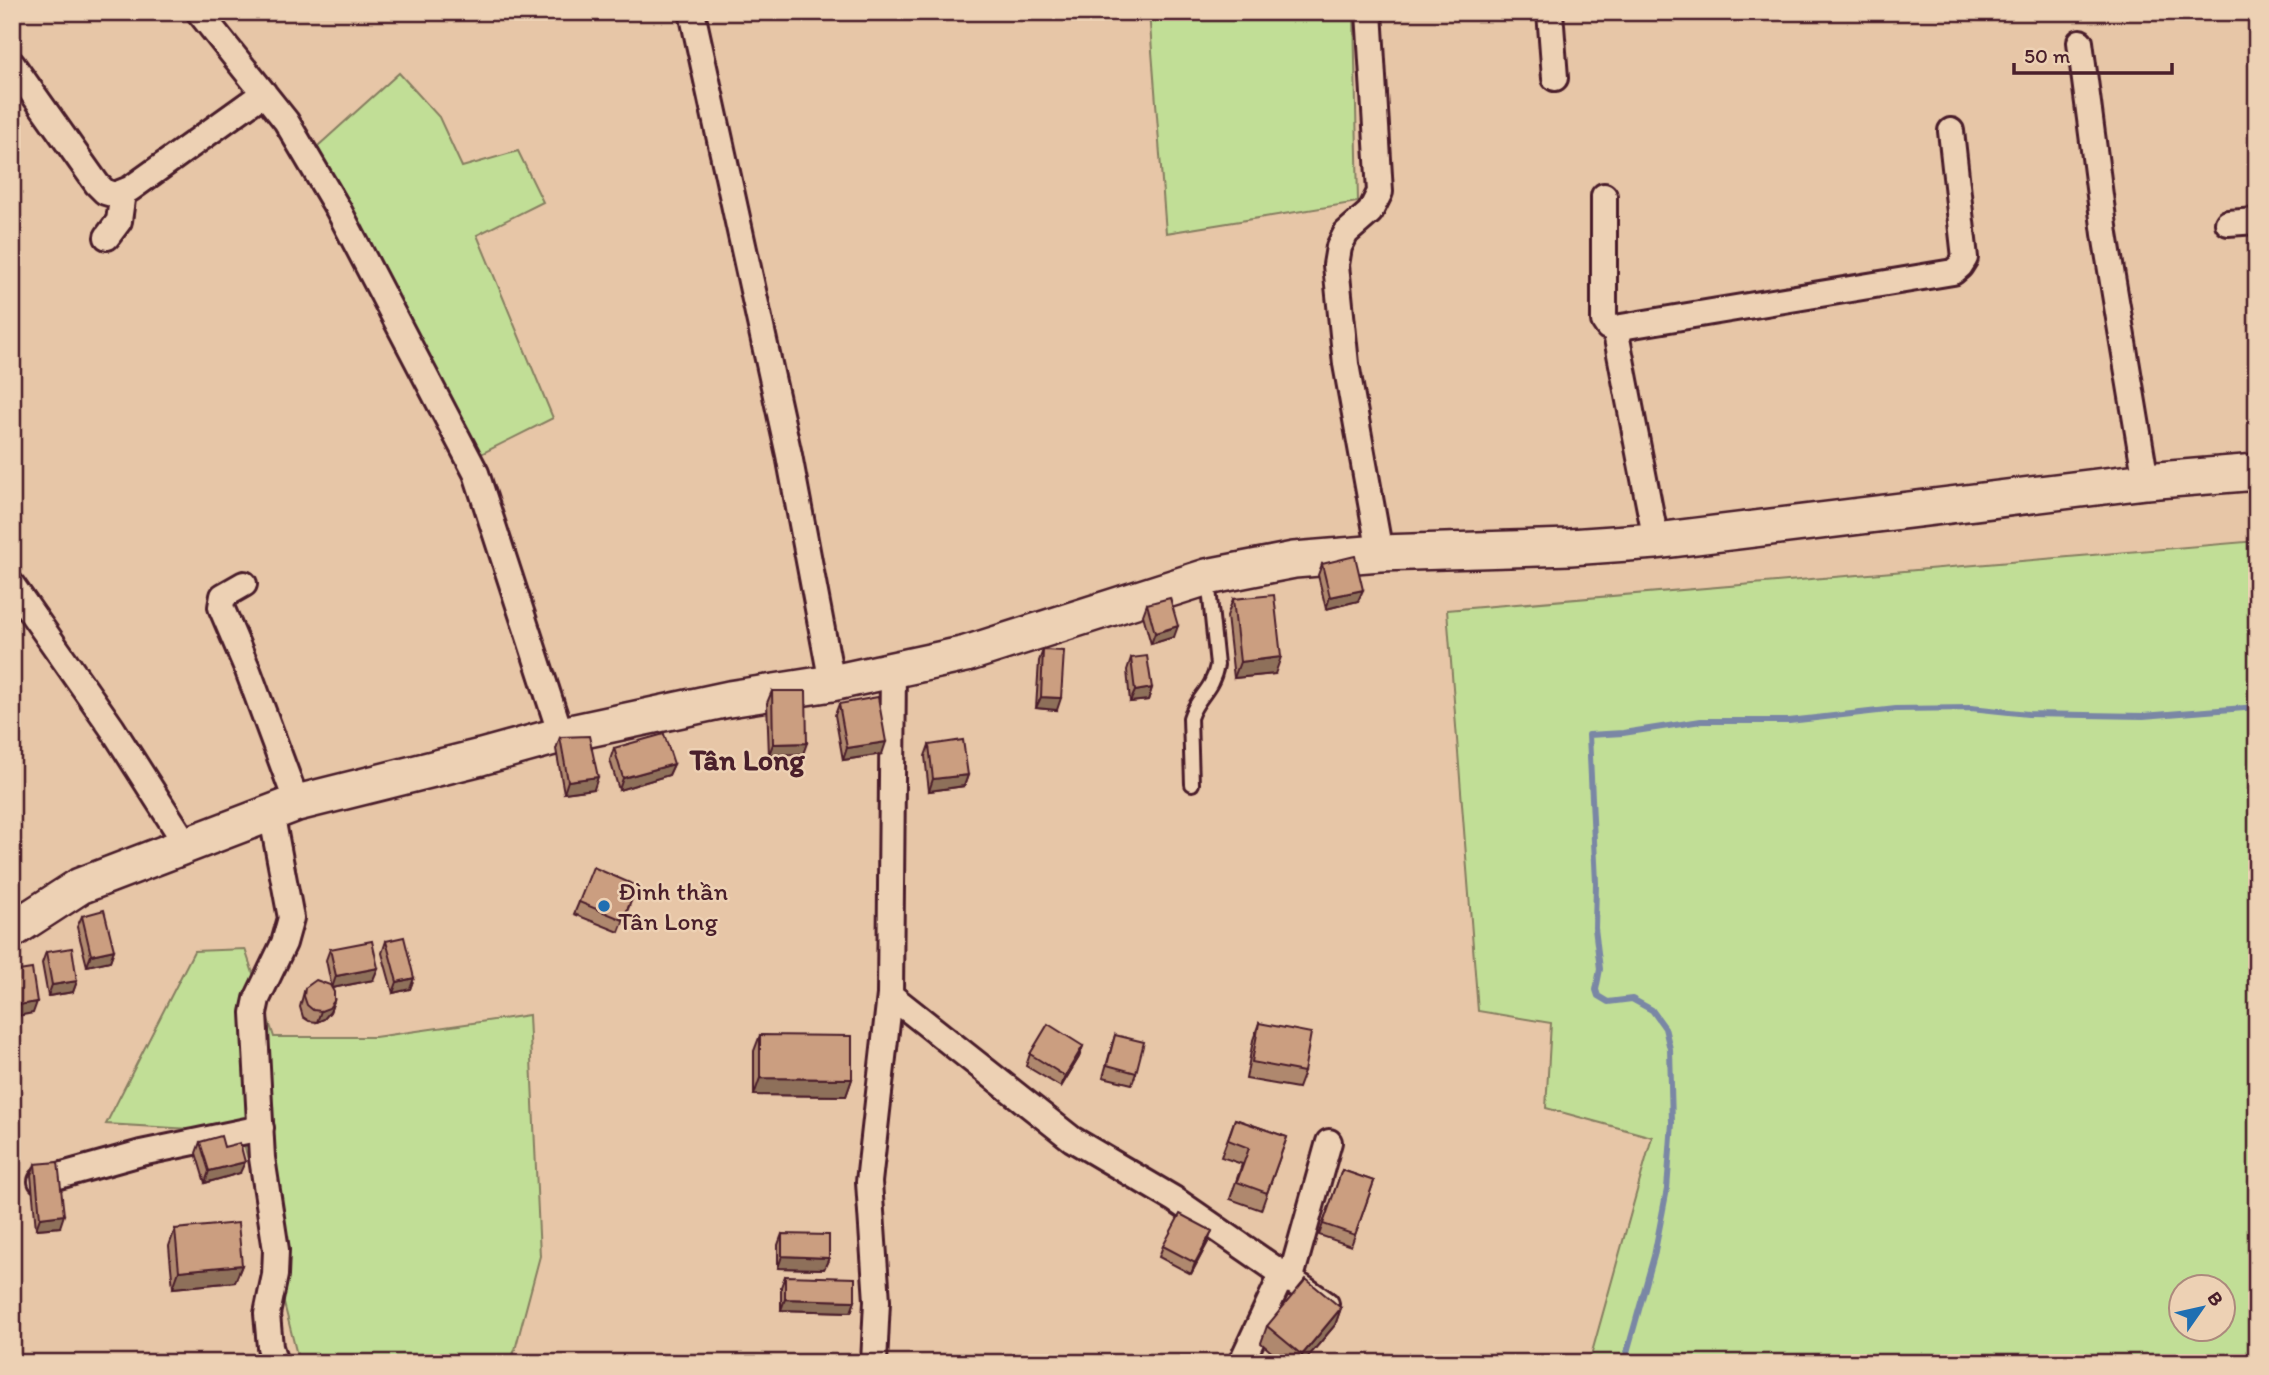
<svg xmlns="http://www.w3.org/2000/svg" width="2269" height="1375" font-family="Itim,sans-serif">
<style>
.green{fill:#c1de96;stroke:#867e60;stroke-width:2;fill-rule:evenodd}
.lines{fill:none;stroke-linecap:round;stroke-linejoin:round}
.stream{stroke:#7a87a5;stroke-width:6}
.lane-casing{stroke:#4a1f2b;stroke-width:18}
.street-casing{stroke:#4a1f2b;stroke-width:30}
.secondary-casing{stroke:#4a1f2b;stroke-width:40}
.lane{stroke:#edd1b4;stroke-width:12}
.street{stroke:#edd1b4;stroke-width:24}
.secondary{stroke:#edd1b4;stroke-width:35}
.wall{fill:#af886e;stroke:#4a1f2b;stroke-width:2}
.shaded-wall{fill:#8e6f5a;stroke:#4a1f2b;stroke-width:2}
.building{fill:#cb9e80;stroke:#4a1f2b;stroke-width:2}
.poi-dot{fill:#1f6fb2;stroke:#edd1b4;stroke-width:2.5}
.labels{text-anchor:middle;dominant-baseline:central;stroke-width:5;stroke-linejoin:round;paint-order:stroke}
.poi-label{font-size:26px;fill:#4a1f2b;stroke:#edd1b4;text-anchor:start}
.quarter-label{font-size:30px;font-weight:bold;fill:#4a1f2b;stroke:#edd1b4}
</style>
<rect width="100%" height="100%" fill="#e7c6a7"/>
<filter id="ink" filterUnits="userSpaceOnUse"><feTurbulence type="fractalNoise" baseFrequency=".0143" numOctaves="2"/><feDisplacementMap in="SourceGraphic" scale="14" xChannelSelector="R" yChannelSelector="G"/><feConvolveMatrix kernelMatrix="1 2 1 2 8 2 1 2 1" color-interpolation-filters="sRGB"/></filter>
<g filter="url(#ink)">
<path class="green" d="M1149,12H1354L1358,202L1166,233Z
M399,73L439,117L462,167L518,151L543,202L477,235L553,418L475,457L308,155Z
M2257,541V1363H1589L1652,1137L1546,1108L1551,1023L1478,1011L1447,610ZM2182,1288H2224V1330H2182Z
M245,949L274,1037H375L529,1015L540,1256L515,1350L509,1363H299L241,1132L106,1124L194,951Z"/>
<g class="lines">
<path class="stream" d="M1624,1363L1654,1256L1667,1189L1672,1123L1670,1049L1665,1028L1652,1010L1632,999L1608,1002L1598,996L1596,990L1600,969L1595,928L1596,883L1589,735L1623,733L1701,721H1789L1896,709L1971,708L2028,714L2143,716L2257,707"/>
<defs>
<path id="lane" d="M1192,784L1190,718C1197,696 1212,692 1217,665L1208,579"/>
<path id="street" d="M199,12L286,121L338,209L476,473L561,735
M692,12L789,455L832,683
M1369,12L1380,192L1370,212L1346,233L1339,247L1336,265L1346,364L1380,553
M1550,12L1555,78
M2080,42L2105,234L2146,481
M12,64L97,184L105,192L115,195L130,189L264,93
M1604,196V321L1608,327L1615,328L1656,541
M2228,223L2257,221
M107,237L119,221L123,192
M1615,328L1953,272L1960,266L1965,258L1951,131
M244,584L223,596L221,607L247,668L297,803
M12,585L112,728L186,844
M271,812L291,918L284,943L257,999L254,1013L262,1158L276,1250L275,1275L267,1314L270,1347L275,1363
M890,995L1072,1139L1174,1199L1326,1304
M41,1181L141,1153L261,1128
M1290,1281L1329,1142
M874,1363L877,1301L869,1182L890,995L893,670
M1241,1363L1282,1275"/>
<path id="secondary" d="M12,930L80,886L297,803L481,757L561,735L729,699L832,683L966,654L1207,577L1294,560L1380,553L1570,547L1656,541L2146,481L2257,472"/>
</defs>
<use href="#lane" class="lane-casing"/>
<use href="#street" class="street-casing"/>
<use href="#secondary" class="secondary-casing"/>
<use href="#lane" class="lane"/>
<use href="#street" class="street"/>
<use href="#secondary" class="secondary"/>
</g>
<path class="wall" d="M1322,564L1358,601L1326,609L1318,575Z
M1233,599L1275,674L1234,678L1227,616Z
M1147,604L1174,637L1151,644L1143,615Z
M1043,650L1057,710L1036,708L1039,661Z
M1131,658L1152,688L1148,700L1130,702L1127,670Z
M772,691L803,754L769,755L767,703Z
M839,704L882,754L843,760L835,715Z
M560,737L594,789L564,793L556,749Z
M929,745L968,775L964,786L929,791L925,756Z
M614,748L674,764L669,775L619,790L610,760Z
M637,886L619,932L574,914L579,902Z
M82,916L114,950L110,961L87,966L77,927Z
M386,941L414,978L410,989L393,993L382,953Z
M330,949L373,980L332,988L326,960Z
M46,952L77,981L73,992L48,996L42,963Z
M305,988L334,1001L330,1012L324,1019L317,1022L309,1021L303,1017L300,1007Z
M1259,1023L1304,1072L1298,1088L1246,1079L1253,1040Z
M760,1035L852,1079L846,1096L754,1095V1051Z
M1115,1035L1136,1073L1132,1084L1103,1077Z
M1083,1046L1079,1057L1061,1087L1026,1066L1030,1054Z
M1235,1119L1287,1137L1261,1210L1230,1199L1242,1164L1221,1157Z
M200,1142L224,1147L240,1173L205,1183L196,1153Z
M35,1164L60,1227L36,1229L31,1175Z
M1342,1170L1374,1181L1351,1246L1319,1235Z
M175,1229L242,1265L235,1282L173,1288L169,1246Z
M782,1234L829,1258L824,1269L778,1268V1245Z
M1208,1242L1191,1274L1159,1257L1163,1246Z
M785,1276L855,1301L851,1312L781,1310V1287Z
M1341,1308L1335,1325L1303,1363H1284L1261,1343L1267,1326Z"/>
<path class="shaded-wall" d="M1363,590L1358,601L1326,609L1330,597Z
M1178,626L1174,637L1151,644L1155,633Z
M1281,657L1275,674L1234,678L1240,662Z
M1152,688L1148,700L1130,702L1135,691Z
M1041,697L1061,698L1057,710L1036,708Z
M886,742L882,754L843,760L847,748Z
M807,743L803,754L769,755L773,744Z
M674,764L669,775L619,790L623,778Z
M968,775L964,786L929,791L933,779Z
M598,777L594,789L564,793L568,781Z
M114,950L110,961L87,966L91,955Z
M378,968L373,980L332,988L336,976Z
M414,978L410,989L393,993L397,982Z
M77,981L73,992L48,996L52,985Z
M334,1001L330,1012L324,1019L317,1022L321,1011Z
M37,1002L33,1013L12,1017V1006Z
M1083,1046L1079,1057L1061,1087L1065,1076Z
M760,1078L852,1079L846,1096L754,1095Z
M245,1162L240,1173L205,1183L209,1171Z
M64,1215L60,1227L36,1229L40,1218Z
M1212,1231L1208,1242L1191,1274L1195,1263Z
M782,1256L829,1258L824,1269L778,1268Z
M242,1265L235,1282L173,1288L179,1271Z
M785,1299L855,1301L851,1312L781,1310Z
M1341,1308L1335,1325L1303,1363H1299L1302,1355Z"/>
<path class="building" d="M1355,556L1363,590L1330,597L1322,564Z
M1274,595L1281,657L1240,662L1233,599Z
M1170,598L1178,626L1155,633L1147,604Z
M1043,650L1064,651L1061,698L1041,697Z
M1147,656L1152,688L1135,691L1131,658Z
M772,691H806L807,743L773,744Z
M878,697L886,742L847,748L839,704Z
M664,734L674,764L623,778L614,748Z
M589,736L598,777L568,781L560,737Z
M963,740L968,775L933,779L929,745Z
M593,867L637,886L623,920L579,902Z
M104,910L114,950L91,955L82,916Z
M404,937L414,978L397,982L386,941Z
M372,941L378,968L336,976L330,949Z
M72,948L77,981L52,985L46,952Z
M32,969L37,1002L12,1006V972Z
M316,980L330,985L334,992V1001L329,1008L321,1011L313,1010L307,1005L304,996L305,988Z
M1259,1023L1311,1033L1304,1072L1252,1062Z
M1048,1024L1083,1046L1065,1076L1030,1054Z
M760,1035L852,1036V1079L760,1078Z
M1115,1035L1144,1042L1136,1073L1107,1065Z
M1235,1119L1287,1137L1267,1193L1237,1182L1249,1148L1228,1140Z
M221,1136L224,1147L240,1143L245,1162L209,1171L200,1142Z
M58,1162L64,1215L40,1218L35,1164Z
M1342,1170L1374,1181L1355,1235L1323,1224Z
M1180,1214L1212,1231L1195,1263L1163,1246Z
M238,1223L242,1265L179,1271L175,1229Z
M782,1234L829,1235V1258L782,1256Z
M785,1276L855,1278V1301L785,1299Z
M1306,1279L1341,1308L1302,1355L1267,1326Z"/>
</g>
<circle class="poi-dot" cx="604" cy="906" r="7"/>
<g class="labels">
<g class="poi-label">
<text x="618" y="891">Đình thần<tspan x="618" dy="30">Tân Long</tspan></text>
</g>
<g class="quarter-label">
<text x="747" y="759">Tân Long</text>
</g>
</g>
<rect width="2269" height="1375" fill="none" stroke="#edd1b4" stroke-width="42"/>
<rect x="21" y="21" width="2227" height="1333" fill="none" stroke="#4a1f2b" stroke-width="2.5" filter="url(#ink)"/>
<g transform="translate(2202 1308) rotate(56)"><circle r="33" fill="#edd1b4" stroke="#ac8a7d" stroke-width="2"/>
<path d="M0-5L12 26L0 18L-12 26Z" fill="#1f6fb2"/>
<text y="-10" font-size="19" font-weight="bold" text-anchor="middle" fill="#4a1f2b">B</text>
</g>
<path d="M2014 63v10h158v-10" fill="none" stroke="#4a1f2b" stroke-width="3.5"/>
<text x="2024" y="63" font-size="21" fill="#4a1f2b" stroke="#edd1b4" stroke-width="5" paint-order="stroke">50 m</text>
</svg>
